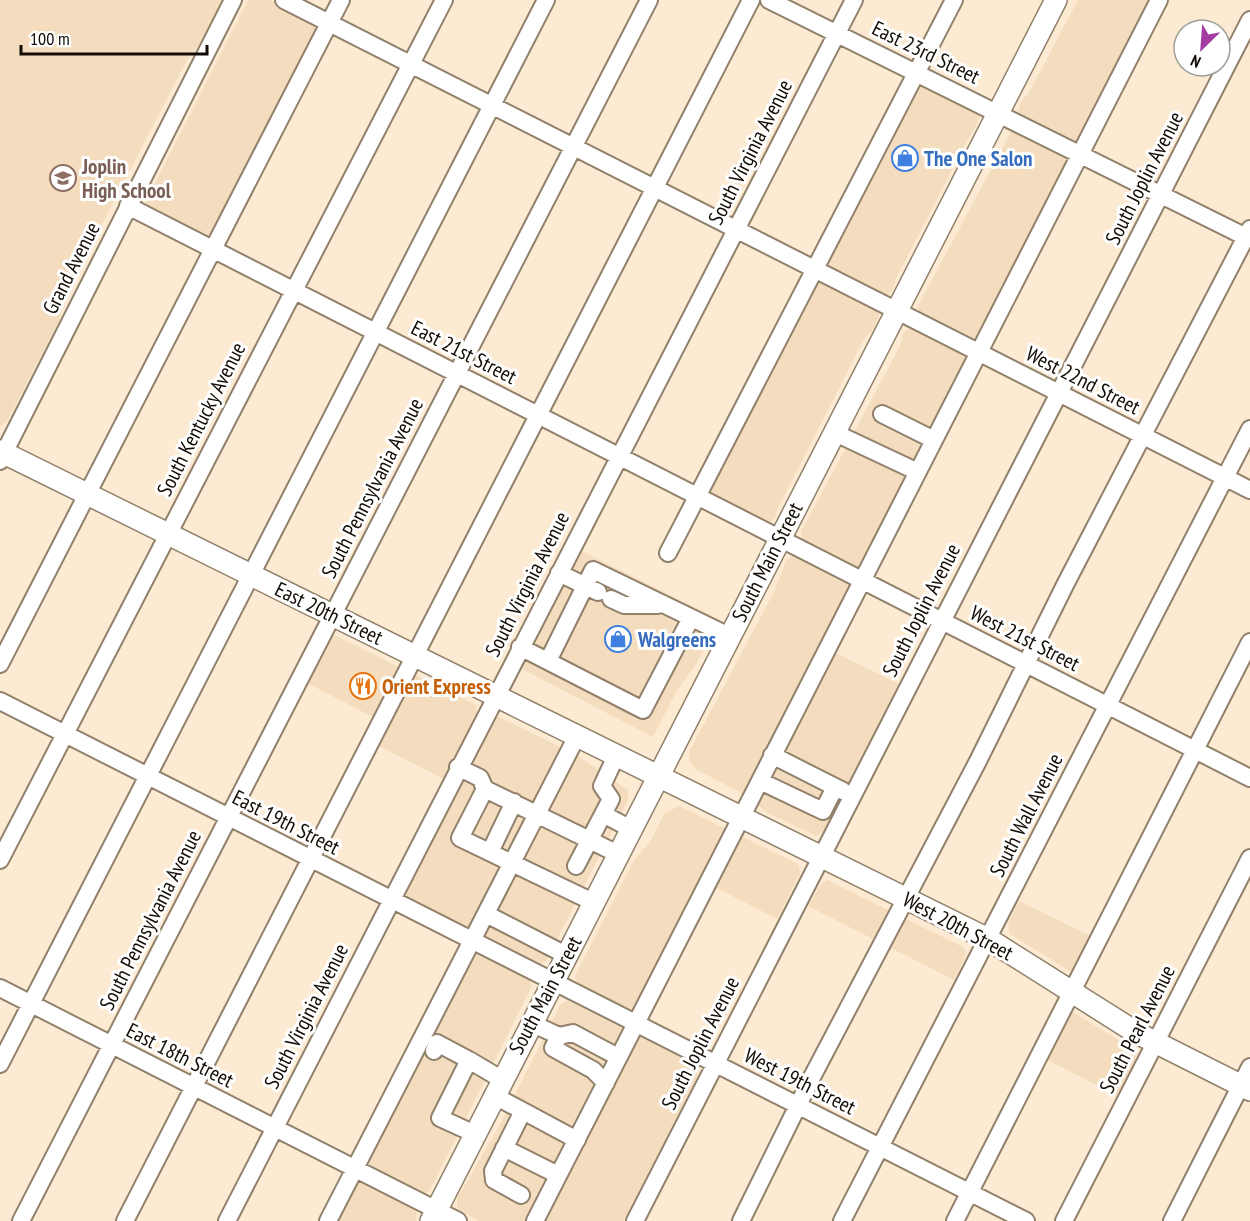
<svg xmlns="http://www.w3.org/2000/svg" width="1250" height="1221" font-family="'PT Sans Narrow',sans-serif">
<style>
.built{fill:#f4ddbf}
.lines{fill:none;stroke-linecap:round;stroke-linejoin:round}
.minor-casing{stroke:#91806b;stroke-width:20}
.major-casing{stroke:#91806b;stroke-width:24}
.minor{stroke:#fff;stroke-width:16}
.major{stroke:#fff;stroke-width:21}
.labels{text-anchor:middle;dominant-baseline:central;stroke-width:6;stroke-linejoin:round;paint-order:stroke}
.street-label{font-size:21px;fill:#120c05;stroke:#fff}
.shop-label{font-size:21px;font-weight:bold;fill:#366cbe;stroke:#fff;text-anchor:start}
.education-label{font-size:21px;font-weight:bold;fill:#785e54;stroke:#fff;text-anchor:start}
.food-label{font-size:21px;font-weight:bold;fill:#c56008;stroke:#fff;text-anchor:start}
</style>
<rect width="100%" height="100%" fill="#fdead2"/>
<path class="built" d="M0,0H224L204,38L186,62L66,294L59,321L7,421L0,427Z
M248,0H270L322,26L212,243L146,207L145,203Z
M1078,0H1164L1087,150L1019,116L1018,112L1021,102L1031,89Z
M910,77L978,113L979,117L976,127L969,137L896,279L892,291L884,297L816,262Z
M1012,130L1080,162L985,348L922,315L917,308Z
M809,273L877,310L879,317L873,330L864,339L777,510L776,517L768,524L698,490Z
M912,327L978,360L867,576L802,541L801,532L900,346L903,333Z
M580,550L720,620L696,664L676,692L653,737L518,667Z
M792,556L800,558L863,590L832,651L901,685L827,830L816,836L768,813L740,792L697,770L689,762L690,750L774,592L786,561Z
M334,635L476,705L477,715L444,779L365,739L375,718L307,683L328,639Z
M499,717L575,754L628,790V800L546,961L541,964L410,901L405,895L493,718Z
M679,806L796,863L799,866L800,874L777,919L711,885L643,1017L578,985L575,976L633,862L651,840L665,813Z
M827,880L963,947L966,951L965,957L954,980L808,906L822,883Z
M1019,901L1103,942L1084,980L1010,934L1008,924Z
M465,946L528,978L532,986L430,1190L425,1193L356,1159Z
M568,1000L696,1064L698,1076L624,1221H479L457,1208V1199L500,1124L560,1005Z
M1061,1005L1137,1051L1136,1061L1118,1096L1036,1054Z
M348,1174L413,1208L417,1214L416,1221H324Z"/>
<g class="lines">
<defs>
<path id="minor" d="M284,0L1250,490
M769,0L1250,239
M128,206L1250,778
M882,414L934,440
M833,432L918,472
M0,461L233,0
M668,553L954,0
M559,573L598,592
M611,599L624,605H658
M520,647L643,710L691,618
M548,661L593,570L729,636
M0,664L341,0
M0,701L1026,1221
M772,755L843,791
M458,767L480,778L485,789L460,838L593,902
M760,781L823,811L835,787
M485,789L618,854
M603,814L631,829
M490,852L514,802
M0,860L444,0
M576,866L611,799L602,786L616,756
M486,914L566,955
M0,988L458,1221
M531,1023L559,1036L573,1033L618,1057
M559,1036L553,1048L593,1070L606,1083
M434,1051L437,1043L469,1060
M0,1064L546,0
M493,1095L523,1111
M475,1134L440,1118L469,1060L501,1079
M504,1148L558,1175
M521,1195L494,1180L493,1171L523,1111L577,1140
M21,1221L649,0
M125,1221L751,0
M227,1221L854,0
M328,1221L577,736
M535,1221L1159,0
M635,1221L1250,20
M741,1221L812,1077L978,761L1065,585L1250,229
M842,1221L1250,429
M955,1221L1250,642
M1064,1221L1250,858
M1172,1221L1250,1067"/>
<path id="major" d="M0,451L988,939L1137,1033L1250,1090
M431,1221L1056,0"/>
</defs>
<use href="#minor" class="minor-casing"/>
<use href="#major" class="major-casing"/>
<use href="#minor" class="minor"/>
<use href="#major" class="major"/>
</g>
<defs>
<symbol id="shop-ring" viewBox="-11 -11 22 22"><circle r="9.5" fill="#fff" stroke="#3f7fe0" stroke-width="1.5"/><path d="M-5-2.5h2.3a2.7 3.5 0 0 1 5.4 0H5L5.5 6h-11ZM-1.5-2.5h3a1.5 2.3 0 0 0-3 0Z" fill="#3f7fe0"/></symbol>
<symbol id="school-ring" viewBox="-11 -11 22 22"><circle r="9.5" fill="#fff" stroke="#8d6e63" stroke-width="1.5"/><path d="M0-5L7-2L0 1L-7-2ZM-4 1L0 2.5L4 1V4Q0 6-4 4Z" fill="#8d6e63"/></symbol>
<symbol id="restaurant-ring" viewBox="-11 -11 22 22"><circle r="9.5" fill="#fff" stroke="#e8710a" stroke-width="1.5"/><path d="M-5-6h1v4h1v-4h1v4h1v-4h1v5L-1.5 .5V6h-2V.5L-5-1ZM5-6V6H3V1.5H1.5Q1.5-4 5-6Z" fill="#e8710a"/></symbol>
</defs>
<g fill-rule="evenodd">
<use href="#shop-ring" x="890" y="143" width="30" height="30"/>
<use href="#school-ring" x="48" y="163" width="30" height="30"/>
<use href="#shop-ring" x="603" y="624" width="30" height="30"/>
<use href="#restaurant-ring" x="348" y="671" width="30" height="30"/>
</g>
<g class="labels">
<g class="street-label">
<text transform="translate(926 52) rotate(26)">East 23rd Street</text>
<text transform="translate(750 152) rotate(-63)">South Virginia Avenue</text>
<text transform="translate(1144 178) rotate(-63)">South Joplin Avenue</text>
<text transform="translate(71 268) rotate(-63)">Grand Avenue</text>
<text transform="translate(464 352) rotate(27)">East 21st Street</text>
<text transform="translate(1083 380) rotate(27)">West 22nd Street</text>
<text transform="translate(201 419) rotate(-63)">South Kentucky Avenue</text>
<text transform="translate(372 488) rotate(-63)">South Pennsylvania Avenue</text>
<text transform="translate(767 562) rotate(-63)">South Main Street</text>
<text transform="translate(527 584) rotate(-63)">South Virginia Avenue</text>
<text transform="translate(921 610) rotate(-63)">South Joplin Avenue</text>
<text transform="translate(329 613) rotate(26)">East 20th Street</text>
<text transform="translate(1025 638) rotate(27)">West 21st Street</text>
<text transform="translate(1026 815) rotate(-63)">South Wall Avenue</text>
<text transform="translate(286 822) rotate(27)">East 19th Street</text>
<text transform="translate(150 920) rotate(-63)">South Pennsylvania Avenue</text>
<text transform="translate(958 926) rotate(28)">West 20th Street</text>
<text transform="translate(545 995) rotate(-62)">South Main Street</text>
<text transform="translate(306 1016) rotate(-63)">South Virginia Avenue</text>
<text transform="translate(1137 1029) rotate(-63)">South Pearl Avenue</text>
<text transform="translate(700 1043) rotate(-63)">South Joplin Avenue</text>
<text transform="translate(180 1055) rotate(27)">East 18th Street</text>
<text transform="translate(800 1081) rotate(27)">West 19th Street</text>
</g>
<g class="shop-label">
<text x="924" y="158">The One Salon</text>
<text x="638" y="639">Walgreens</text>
</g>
<g class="education-label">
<text x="82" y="166">Joplin<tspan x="82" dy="24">High School</tspan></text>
</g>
<g class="food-label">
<text x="382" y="686">Orient Express</text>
</g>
</g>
<g transform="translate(1202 48) rotate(205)"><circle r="28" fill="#ffffff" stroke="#a09e9b" stroke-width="1.5"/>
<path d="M0-4.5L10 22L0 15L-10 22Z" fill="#a33da2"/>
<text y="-9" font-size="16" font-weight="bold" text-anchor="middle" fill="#120c05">N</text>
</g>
<path d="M21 45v9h186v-9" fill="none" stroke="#120c05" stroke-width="3"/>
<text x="30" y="45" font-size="18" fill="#120c05" stroke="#ffffff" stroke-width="4.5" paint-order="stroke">100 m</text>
</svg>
